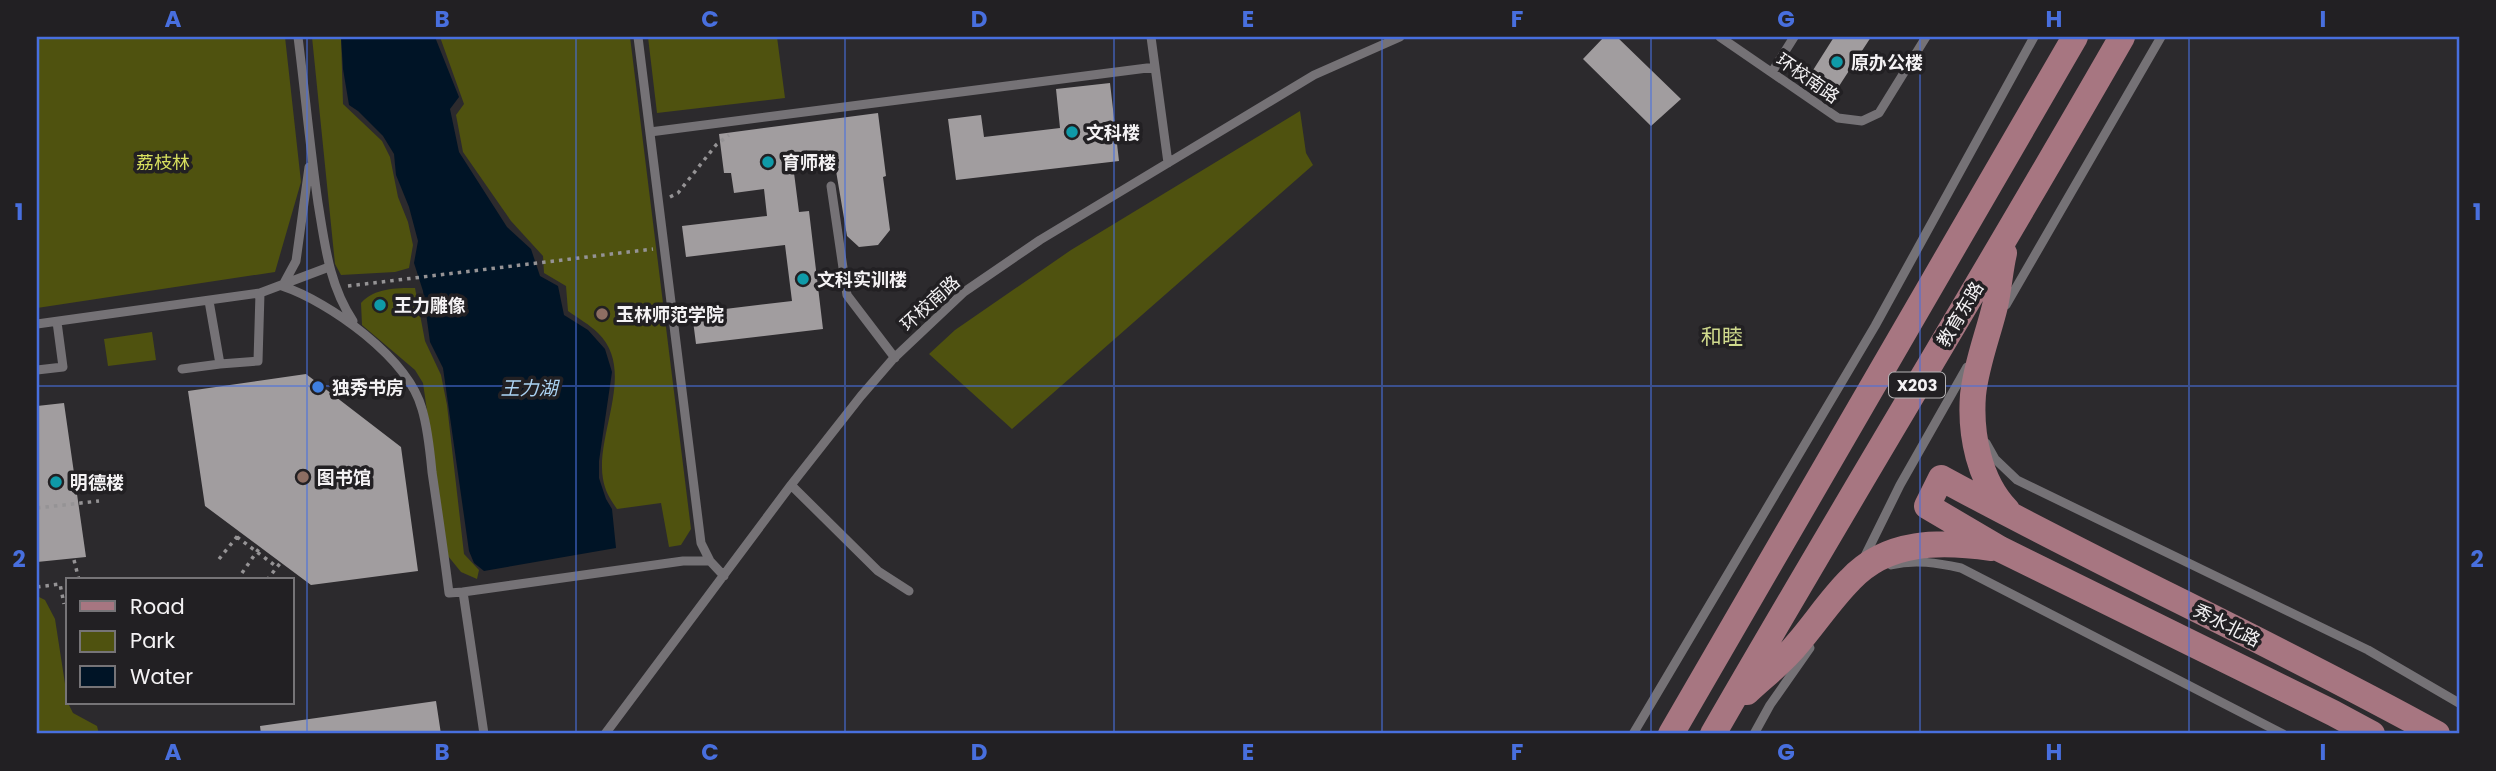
<svg xmlns="http://www.w3.org/2000/svg" width="2496" height="771" font-family="Poppins,'Noto Sans SC',sans-serif">
<style>
.green{fill:#4f520f}
.water{fill:#001426}
.building{fill:#a19d9f}
.lines{fill:none;stroke-linecap:round;stroke-linejoin:round}
.path{stroke:#959395;stroke-width:3.5;stroke-dasharray:3.5 5;stroke-linecap:butt}
.service{stroke:#757276;stroke-width:9}
.primary{stroke:#a77681;stroke-width:26}
.grid{fill:none;stroke:#486fde;stroke-width:2;stroke-opacity:0.55}
.culture-dot{fill:#0f9aa8;stroke:#222023;stroke-width:2.5}
.education-dot{fill:#8d6e63;stroke:#222023;stroke-width:2.5}
.shop-dot{fill:#3f7fe0;stroke:#222023;stroke-width:2.5}
.labels{text-anchor:middle;dominant-baseline:central;stroke-width:7;stroke-linejoin:round;paint-order:stroke}
.shield{fill:#222023;stroke:#b5b3b5;stroke-width:2}
.shield-label{font-size:16px;font-weight:bold;fill:#f4f2f4}
.poi-label{font-size:18px;font-weight:bold;fill:#f4f2f4;stroke:#222023;text-anchor:start}
.street-label{font-size:18px;fill:#f4f2f4;stroke:#222023}
.park-label{font-size:18px;fill:#d7df5e;stroke:#222023}
.water-label{font-size:19px;font-style:italic;fill:#abd2f2;stroke:#222023}
.quarter-label{font-size:21px;fill:#d0da8d;stroke:#222023}
.neatline{fill:none;stroke:#486fde;stroke-width:2.5}
.grid-label{font-size:23px;text-anchor:middle;font-weight:bold;fill:#486fde}
</style>
<rect width="100%" height="100%" fill="#2c2a2d"/>
<path class="green" d="M37,37H285L301,182L275,272L37,308Z
M312,37H341L343,104L382,141L390,157L398,197L408,222L413,245L409,268L395,272L341,275L335,264Z
M440,37H630L691,529L681,545L669,547L661,503L617,509C610,499 605,491 603,479C595,434 637,371 598,333C590,325 578,318 568,311L566,286L544,273L543,256L511,221L463,152L456,115L464,104Z
M648,37H777L785,98L657,113Z
M1300,111L1306,153L1313,165L1012,429L929,354L955,330L1071,250Z
M415,288L425,341L441,375L447,405L464,554L479,570L477,579L461,572L448,556L423,383L415,370L362,325L361,303C375,288 395,288 415,288Z
M152,332L156,360L108,366L104,339Z
M37,596L45,600L55,619L68,703L73,713L97,726L99,734H37Z"/>
<path class="water" d="M341,37H435L459,97L450,109L459,152L507,227L531,249L540,276L558,286L564,315L588,330L605,349L612,372L599,461V478L606,499L612,509L616,548L484,571L474,563L469,551L443,368L430,342L423,291L414,263L418,241L409,207L396,175L394,154L383,136L358,111L349,105L343,69Z"/>
<path class="building" d="M1604,37H1617L1681,99L1651,126L1583,59Z
M1834,37H1871L1828,103L1803,86Z
M1110,83L1119,161L956,180L948,119L981,115L984,137L1060,128L1056,89Z
M878,113L886,176L883,177L890,230L878,245L859,247L847,236L834,159L793,165L799,212L809,211L823,329L696,344L692,313L792,301L785,245L686,257L682,226L767,216L764,189L734,193L731,173H724L719,134Z
M306,374L401,447L418,571L311,585L205,506L188,391Z
M64,403L86,557L37,562V406Z
M436,701L441,734H261L260,726Z"/>
<g class="lines">
<path class="path" d="M670,197L678,193L716,145L729,135
M348,286L653,249
M37,508L99,501
M237,537L277,567
M219,559L240,533
M74,560L79,580
M242,573L260,547
M267,580L281,562
M37,587L60,584L64,604"/>
<path class="service" d="M298,37C305,92 310,148 318,203C325,245 329,285 353,321
M638,37L701,543L710,561L724,576
M1151,37L1168,163
M1720,37L1838,118L1862,121L1879,113L1926,37
M1772,72L1794,37
M650,132L1155,67
M831,186L847,295L895,358
M283,285L296,261L309,167
M282,286C330,302 408,358 422,409C428,429 430,451 432,472C438,513 444,553 449,593L463,592L484,734
M2006,305L2161,37
M37,324L260,293L329,267
M220,364L258,361L260,293
M182,369L220,364L209,301
M37,370L63,367L57,322
M1986,443L1995,459L2017,480L2368,650L2459,703
M791,485L878,571L909,591
M1864,558L1900,485L1967,367
M1891,565C1915,559 1938,563 1961,568L2283,734
M463,592L683,561H710
M605,734L791,485L861,396L893,359L964,292L1040,240L1314,75L1400,37
M1633,734L1875,326L2034,37
M1754,734L1770,705L1810,648"/>
<path class="primary" d="M2004,253C2000,270 1999,288 1995,306C1988,335 1976,365 1973,395C1970,434 1979,481 2007,510
M1747,692C1764,676 1784,661 1798,643C1816,622 1831,599 1850,580C1887,540 1941,541 1992,548
M1671,734L2075,37
M1713,734C1847,501 1988,271 2122,37
M2372,734L2333,713L2000,549L1927,506L1941,478C2104,567 2274,644 2437,734"/>
</g>
<path class="grid" d="M307,37V734M576,37V734M845,37V734M1114,37V734M1382,37V734M1651,37V734M1920,37V734M2189,37V734M37,386H2459"/>
<g class="culture-dot">
<circle cx="1837" cy="62" r="7"/>
<circle cx="1072" cy="132" r="7"/>
<circle cx="768" cy="162" r="7"/>
<circle cx="803" cy="279" r="7"/>
<circle cx="380" cy="305" r="7"/>
<circle cx="56" cy="482" r="7"/>
</g>
<g class="education-dot">
<circle cx="602" cy="314" r="7"/>
<circle cx="303" cy="477" r="7"/>
</g>
<circle class="shop-dot" cx="318" cy="387" r="7"/>
<g class="labels">
<rect class="shield" x="1889" y="372.5" width="56" height="25" rx="5"/>
<g class="shield-label">
<text x="1917" y="385">X203</text>
</g>
<g class="poi-label">
<text x="1851" y="62">原办公楼</text>
<text x="1086" y="132">文科楼</text>
<text x="782" y="162">育师楼</text>
<text x="817" y="279">文科实训楼</text>
<text x="394" y="305">王力雕像</text>
<text x="616" y="314">玉林师范学院</text>
<text x="332" y="387">独秀书房</text>
<text x="317" y="477">图书馆</text>
<text x="70" y="482">明德楼</text>
</g>
<g class="street-label">
<text transform="translate(1808 78) rotate(35)">环校南路</text>
<text transform="translate(930 303) rotate(-42)">环校南路</text>
<text transform="translate(1960 314) rotate(-59)">教育东路</text>
<text transform="translate(2227 625) rotate(27)">秀水北路</text>
</g>
<g class="park-label">
<text x="163" y="162">荔枝林</text>
</g>
<g class="water-label">
<text x="529" y="388">王力湖</text>
</g>
<g class="quarter-label">
<text x="1722" y="336">和睦</text>
</g>
</g>
<rect width="2496" height="771" fill="none" stroke="#222023" stroke-width="77"/>
<rect x="66" y="578" width="228" height="126" fill="#222023" stroke="#767477" stroke-width="2"/>
<rect x="80" y="601" width="35" height="10" fill="#a77681" stroke="#767477" stroke-width="2"/>
<text x="130" y="614" font-size="21" fill="#f4f2f4">Road</text>
<rect x="80" y="631" width="35" height="21" fill="#4f520f" stroke="#767477" stroke-width="2"/>
<text x="130" y="648" font-size="21" fill="#f4f2f4">Park</text>
<rect x="80" y="666" width="35" height="21" fill="#001426" stroke="#767477" stroke-width="2"/>
<text x="130" y="684" font-size="21" fill="#f4f2f4">Water</text>
<rect x="38" y="38" width="2420" height="694" class="neatline"/>
<g class="grid-label">
<text x="173" y="27">A</text>
<text x="442" y="27">B</text>
<text x="710" y="27">C</text>
<text x="979" y="27">D</text>
<text x="1248" y="27">E</text>
<text x="1517" y="27">F</text>
<text x="1786" y="27">G</text>
<text x="2054" y="27">H</text>
<text x="2323" y="27">I</text>
<text x="19" y="220">1</text>
<text x="2477" y="220">1</text>
<text x="19" y="567">2</text>
<text x="2477" y="567">2</text>
<text x="173" y="760">A</text>
<text x="442" y="760">B</text>
<text x="710" y="760">C</text>
<text x="979" y="760">D</text>
<text x="1248" y="760">E</text>
<text x="1517" y="760">F</text>
<text x="1786" y="760">G</text>
<text x="2054" y="760">H</text>
<text x="2323" y="760">I</text>
</g>
</svg>
